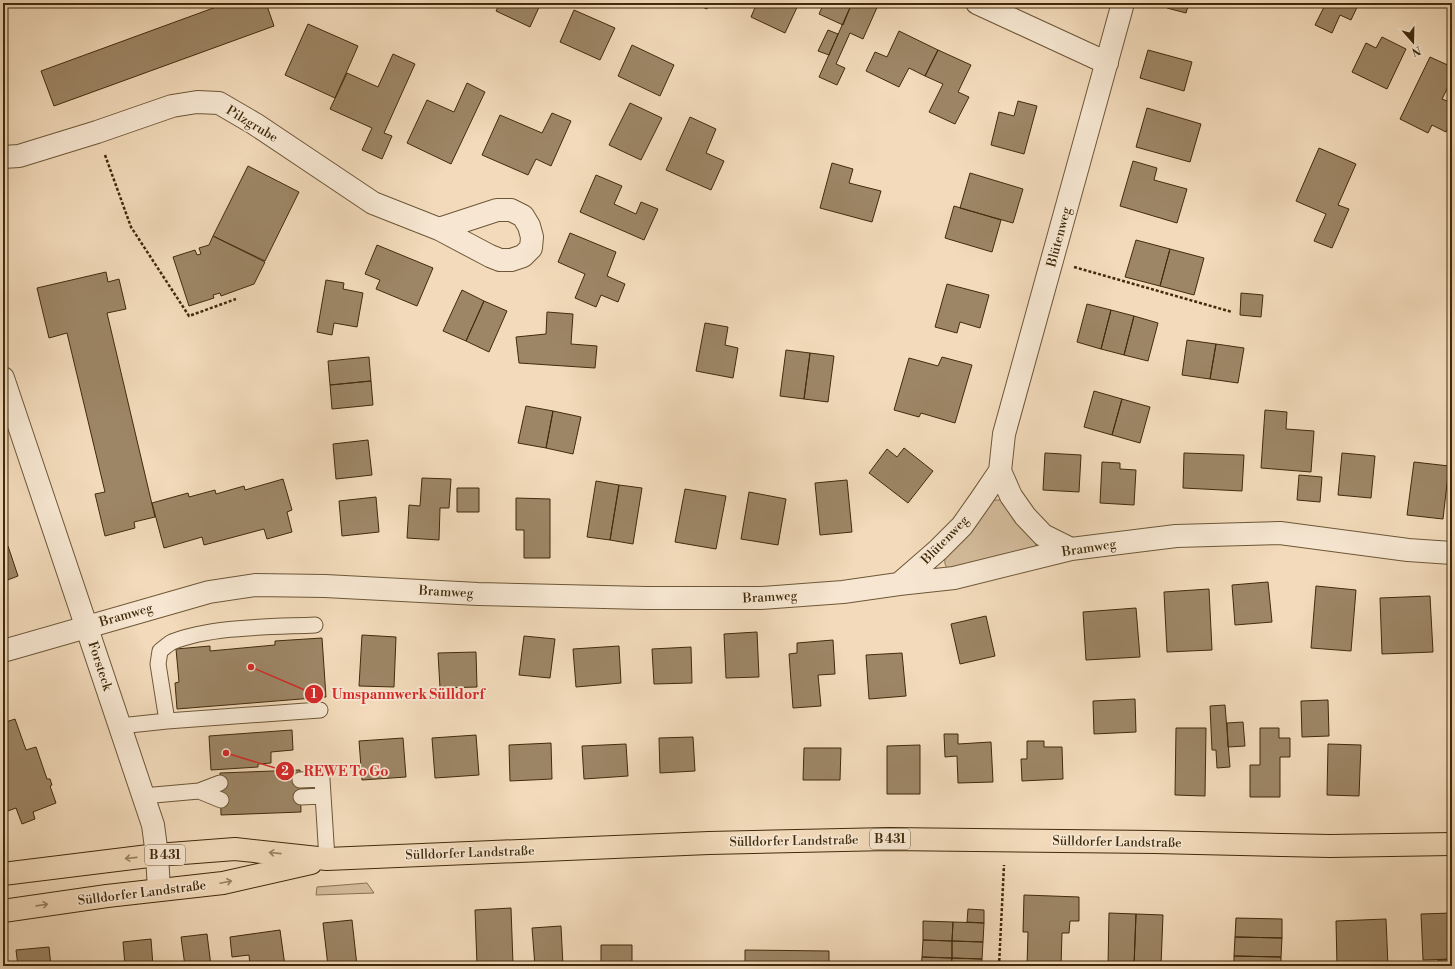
<svg xmlns="http://www.w3.org/2000/svg" width="1455" height="969" font-family="'Libre Bodoni',serif">
<style>
.green{fill:#d4bc9c;stroke:#8a7454}
.building{fill:#9d8666;stroke:#412b0b}
.lines{fill:none;stroke-linecap:round;stroke-linejoin:round}
.service-casing{stroke:#6d5737;stroke-width:17}
.minor-casing{stroke:#6d5737;stroke-width:24}
.primary-casing{stroke:#412b0b;stroke-width:24}
.path{stroke:#412b0b;stroke-width:2.5;stroke-dasharray:3 2;stroke-linecap:butt}
.service{stroke:#f7e7d2;stroke-width:15}
.minor{stroke:#f7e7d2;stroke-width:22}
.primary{stroke:#f2daba;stroke-width:22}
.oneway{stroke:#9a8262}
.labels{text-anchor:middle;dominant-baseline:central;stroke-width:3.5;stroke-linejoin:round;paint-order:stroke}
.shield{fill:#f7e7d2;stroke:#786347;stroke-width:1}
.shield-label{font-size:12px;font-weight:bold;fill:#412b0b}
.street-label{font-size:13px;fill:#412b0b;stroke:#f7e7d2}
.leader{fill:none;stroke:#d62828;stroke-width:1.5}
.callout-dot{fill:#d62828;stroke:#f7e7d2;stroke-width:1.5}
.mark-label{font-size:12px;text-anchor:middle;font-weight:bold;fill:#fff}
.callout-label{font-size:14px;text-anchor:middle;font-weight:bold;fill:#d62828;stroke:#f7e7d2;stroke-width:3.5;stroke-linejoin:round;paint-order:stroke}
</style>
<rect width="100%" height="100%" fill="#f2daba"/>
<filter id="stains"><feTurbulence type="fractalNoise" baseFrequency=".005" numOctaves="4"/><feColorMatrix values="0 0 0 0 .2 0 0 0 0 .09 0 0 0 0 .02 0 0 0 .5 -.17"/></filter>
<radialGradient id="worn" r=".72"><stop offset=".6" stop-color="#630" stop-opacity="0"/><stop offset="1" stop-color="#630" stop-opacity=".3"/></radialGradient>
<path class="green" d="M995,500H1001L1006,503L1036,541V545L1031,550L953,569L947,568C944,563 944,560 947,555L990,503Z
M367,883L374,893L316,895L317,887Z"/>
<path class="building" d="M227,3H266L274,26L54,106L41,71Z
M500,3H536L540,5L530,27L496,11Z
M693,3H709L707,9Z
M757,3H799L785,33L751,17Z
M824,3H852L843,25L819,14Z
M852,3H879L863,39L850,33L836,64L845,68L837,85L819,77Z
M1168,3H1189L1186,13L1167,8Z
M1326,3H1359L1351,20L1340,15L1332,33L1315,25Z
M574,10L615,28L600,60L560,42Z
M308,24L358,46L335,98L285,75Z
M828,30L838,34L829,55L818,51Z
M899,31L938,50L925,76L909,68L899,87L866,71L875,52L887,57Z
M1382,37L1406,49L1387,89L1352,72L1366,43L1376,48Z
M632,45L674,65L660,96L618,76Z
M938,50L971,65L958,92L969,97L955,124L929,112L943,84L925,76Z
M1148,50L1192,62L1184,91L1140,78Z
M393,54L415,64L384,133L392,136L382,159L362,150L372,128L330,109L347,73L378,87Z
M1430,57L1452,67V79L1442,99L1452,103V120L1446,132L1432,125L1428,133L1400,119Z
M467,83L485,92L451,164L407,143L427,100L454,112Z
M1018,101L1037,106L1024,154L991,145L999,112L1014,116Z
M630,103L662,118L641,160L609,145Z
M1147,108L1201,124L1190,162L1136,147Z
M552,113L571,121L551,166L536,159L528,175L482,155L500,115L542,133Z
M690,117L716,129L706,153L724,161L711,190L666,170Z
M1319,148L1356,164L1338,205L1349,209L1332,248L1314,241L1326,214L1296,201Z
M1133,161L1157,168L1154,180L1187,189L1177,223L1120,206Z
M832,163L853,169L849,183L881,191L872,222L820,208Z
M248,166L299,192L265,261L213,236Z
M970,173L1023,189L1013,223L960,208Z
M596,175L622,186L614,204L636,214L641,202L658,209L644,240L580,212Z
M954,206L1001,220L992,252L945,238Z
M570,233L616,252L607,276L625,284L618,302L601,295L596,307L575,298L585,274L558,262Z
M213,236L265,262L254,284L221,296L220,293L213,295L214,298L189,306L173,257L195,250L197,255L201,254L199,248L209,245Z
M1136,240L1170,249L1160,286L1125,277Z
M377,245L433,268L417,306L376,289L380,280L365,274Z
M1170,249L1204,258L1194,295L1160,286Z
M106,272L108,282L119,279L126,309L107,313L155,517L134,522L135,528L105,536L95,494L105,492L67,333L49,338L37,288Z
M326,280L344,283L343,289L363,293L357,327L334,323L332,335L317,332Z
M947,284L989,295L980,328L960,322L957,333L935,327Z
M462,290L484,301L466,341L443,331Z
M1241,293L1263,295L1261,317L1240,315Z
M484,301L507,311L489,352L466,341Z
M1087,304L1111,310L1101,349L1077,342Z
M1111,310L1134,316L1124,355L1101,349Z
M547,312L573,314L571,344L597,346L595,368L519,363L516,337L546,334Z
M1134,316L1158,323L1148,361L1124,355Z
M705,323L728,327L725,345L738,348L733,378L696,371Z
M1187,340L1216,344L1210,379L1182,375Z
M1216,344L1244,348L1238,383L1210,379Z
M786,350L810,353L804,399L780,396Z
M810,353L834,356L828,402L804,399Z
M369,357L371,381L330,385L328,361Z
M942,357L972,365L955,423L921,413L919,417L894,410L909,358L938,366Z
M371,381L373,405L332,409L330,385Z
M1094,391L1122,399L1112,435L1084,427Z
M1122,399L1150,407L1140,443L1112,435Z
M526,406L553,411L546,448L518,443Z
M1265,410L1287,412L1286,429L1314,431L1311,472L1261,468Z
M553,411L581,417L573,454L546,448Z
M368,440L372,475L336,479L333,444Z
M904,448L933,471L908,503L869,473L887,449L897,457Z
M1045,453L1081,455L1079,492L1043,490Z
M1184,453L1244,455L1242,491L1183,488Z
M1342,453L1375,456L1371,498L1338,495Z
M1102,462L1120,463V469L1136,470L1134,505L1100,503Z
M1414,462L1449,466L1443,519L1407,515Z
M1299,475L1322,477L1320,502L1297,500Z
M422,478L451,479L449,508H440L439,540L407,538L409,505L420,506Z
M283,479L292,510L287,512L292,532L267,539L264,529L204,545L202,537L164,548L152,503L188,493L189,497L215,490L216,494L244,486L245,490Z
M847,480L852,532L820,535L815,483Z
M596,481L619,485L610,540L587,537Z
M619,485L642,488L633,544L610,540Z
M457,488H479V512H457Z
M685,489L726,496L716,549L675,542Z
M749,492L786,499L778,545L741,539Z
M376,497L379,532L342,536L339,501Z
M516,498L550,499V558H524V530H516Z
M8,546L18,576L5,581L6,585L3,586V547Z
M1268,582L1272,622L1235,625L1232,585Z
M1316,586L1356,590L1351,651L1311,648Z
M1209,589L1212,650L1167,652L1164,592Z
M1430,596L1433,652L1382,654L1380,598Z
M1136,608L1140,657L1086,660L1083,612Z
M986,616L995,656L960,664L951,624Z
M757,632L759,677L726,678L724,634Z
M362,635L396,637L394,687L359,686Z
M524,636L555,639L550,678L519,675Z
M322,638L326,697L177,709L175,683L179,682L176,649L210,646V651L275,645V641Z
M833,640L835,674L818,675L821,706L793,708L789,654L797,653V643Z
M619,646L621,683L576,687L573,649Z
M691,647L692,683L654,684L652,649Z
M476,652L477,687L440,688L438,653Z
M902,653L906,696L869,699L866,655Z
M1135,699L1136,732L1094,734L1093,701Z
M1328,700L1329,736L1302,737L1301,701Z
M1225,705L1230,767L1217,768L1216,750H1212L1210,706Z
M15,719L26,750L36,747L47,779H50L52,785L50,786L56,803L33,812L35,819L22,824L16,808L5,812L3,806V723Z
M1243,722L1245,746L1228,747L1227,723Z
M1176,728H1206L1205,796L1175,795Z
M1260,728H1279V738H1290V757H1280V797H1250V765H1260Z
M292,730L293,750L271,752V763L258,764V767L211,770L209,736Z
M944,734H958V744L991,742L993,782L958,783L957,756L945,757Z
M476,735L479,775L435,778L432,738Z
M693,737L695,771L660,773L659,738Z
M403,738L406,777L362,780L359,741Z
M1027,741H1044V747H1062L1063,779L1022,781L1021,759H1027Z
M551,743L552,779L510,781L509,745Z
M626,744L628,776L584,779L582,746Z
M1328,744L1361,745L1359,796L1327,795Z
M920,745V794H887V746Z
M804,748H841L840,780H803Z
M300,770L301,812L221,815L220,773Z
M1024,895L1079,897V921H1070L1069,933H1062L1061,966H1027L1028,932H1023Z
M511,908L513,964L477,965L475,910Z
M968,909L984,910V923L967,922Z
M1109,913L1136,914L1134,966H1108Z
M1452,913V959L1423,960L1421,914Z
M1136,914L1163,915L1161,966H1134Z
M1236,918L1282,919V938L1235,937Z
M1386,919L1388,966H1337L1336,921Z
M352,920L357,966H328L323,923Z
M923,921L953,922L952,941L923,940Z
M953,922L984,923L983,942L952,941Z
M561,926L563,966H535L532,928Z
M280,930L285,966H250L249,955L232,957L230,937Z
M207,934L211,966H185L181,937Z
M1235,937L1282,938L1281,957L1234,956Z
M151,939L153,966H125L123,942Z
M923,940L952,941V958L922,957Z
M952,941L983,942L982,959L952,958Z
M601,945H632V966H601Z
M49,947L51,966H18L16,950Z
M745,950L829,951V966H745Z
M1234,956L1281,957V966H1234Z
M922,957L952,958L951,966H921Z
M952,958L982,959V966H951Z
M1452,959V966H1438V960Z"/>
<g class="lines">
<defs>
<path id="service" d="M167,721L158,664L160,651C164,648 168,644 172,642C212,626 272,627 315,625
M120,726L167,721L320,710
M300,780L322,779L327,859
M199,791L221,800
M143,796L199,791L220,783
M301,797L323,796"/>
<path id="minor" d="M977,3L1107,63
M3,157L19,156L97,132L172,106L197,102L219,103L255,124L373,203L439,229L490,256L500,260H511L523,256L531,248L532,237L529,226L523,216L511,210H497L439,229
M3,378L153,825L157,855L159,890
M1000,471L1011,496L1025,516L1043,535L1071,549
M899,584L938,550L962,526L981,499L1000,471L1004,434L1123,3
M3,651L209,592L255,585L325,586L478,594L646,598H761L843,592L899,584L954,578L1071,549L1176,536L1280,533L1408,550L1452,553"/>
<path id="primary" d="M3,874L157,855L235,849L327,859L709,843L889,839L1155,842L1330,846L1452,844
M3,911L107,896L223,883L311,863"/>
</defs>
<use href="#service" class="service-casing"/>
<use href="#minor" class="minor-casing"/>
<use href="#primary" class="primary-casing"/>
<path class="path" d="M105,155L131,227L189,316L236,299
M1074,267L1232,312
M999,966L1004,865"/>
<use href="#service" class="service"/>
<use href="#minor" class="minor"/>
<use href="#primary" class="primary"/>
</g>
<defs><path id="oneway-shaft" d="M-6 0H5M1.5-3L5.5 0L1.5 3" fill="none" stroke-width="1.6" stroke-linecap="round" stroke-linejoin="round"/></defs>
<g class="oneway">
<use href="#oneway-shaft" transform="translate(275 853) rotate(-174)"/>
<use href="#oneway-shaft" transform="translate(131 858) rotate(174)"/>
<use href="#oneway-shaft" transform="translate(226 882) rotate(-12)"/>
<use href="#oneway-shaft" transform="translate(42 905) rotate(-8)"/>
</g>
<g class="labels">
<g class="shield">
<rect x="870" y="829" width="40" height="20" rx="3"/>
<rect x="145" y="845" width="40" height="20" rx="3"/>
</g>
<g class="shield-label">
<text x="890" y="839">B 431</text>
<text x="165" y="855">B 431</text>
</g>
<g class="street-label">
<text transform="translate(252 124) rotate(31)">Pilzgrube</text>
<text transform="translate(1059 237) rotate(-75)">Blütenweg</text>
<text transform="translate(945 540) rotate(-46)">Blütenweg</text>
<text transform="translate(1089 548) rotate(-9)">Bramweg</text>
<text transform="translate(446 592) rotate(3)">Bramweg</text>
<text transform="translate(770 597) rotate(-3)">Bramweg</text>
<text transform="translate(126 615) rotate(-16)">Bramweg</text>
<text transform="translate(100 666) rotate(72)">Forsteck</text>
<text transform="translate(794 841) rotate(-1)">Sülldorfer Landstraße</text>
<text transform="translate(1117 842) rotate(1)">Sülldorfer Landstraße</text>
<text transform="translate(470 853) rotate(-2)">Sülldorfer Landstraße</text>
<text transform="translate(142 893) rotate(-7)">Sülldorfer Landstraße</text>
</g>
</g>
<path class="leader" d="M251 667L314 694M226 753L285 771"/>
<g class="callout-dot">
<circle cx="251" cy="667" r="4"/>
<circle cx="226" cy="753" r="4"/>
<circle cx="314" cy="694" r="10"/>
<circle cx="285" cy="771" r="10"/>
</g>
<g class="mark-label">
<text x="314" y="698">1</text>
<text x="285" y="775">2</text>
</g>
<g class="callout-label">
<text x="408" y="699">Umspannwerk Sülldorf</text>
<text x="346" y="776">REWE To Go</text>
</g>
<rect width="1455" height="969" fill="none" stroke="#f2daba" stroke-width="16"/>
<rect x="4" y="4" width="1447" height="961" fill="none" stroke="#412b0b" stroke-width="2"/>
<rect x="8" y="8" width="1439" height="953" fill="none" stroke="#412b0b"/>
<g transform="translate(1413 42) rotate(160)" stroke="#f7e7d2" stroke-width="3" paint-order="stroke">
<path d="M0-3L7 15L0 10L-7 15Z" fill="#412b0b"/>
<text y="-6" font-size="11" font-weight="bold" text-anchor="middle" fill="#412b0b">N</text>
</g>
<rect width="100%" height="100%" filter="url(#stains)"/>
<rect width="100%" height="100%" fill="url(#worn)"/>
</svg>
